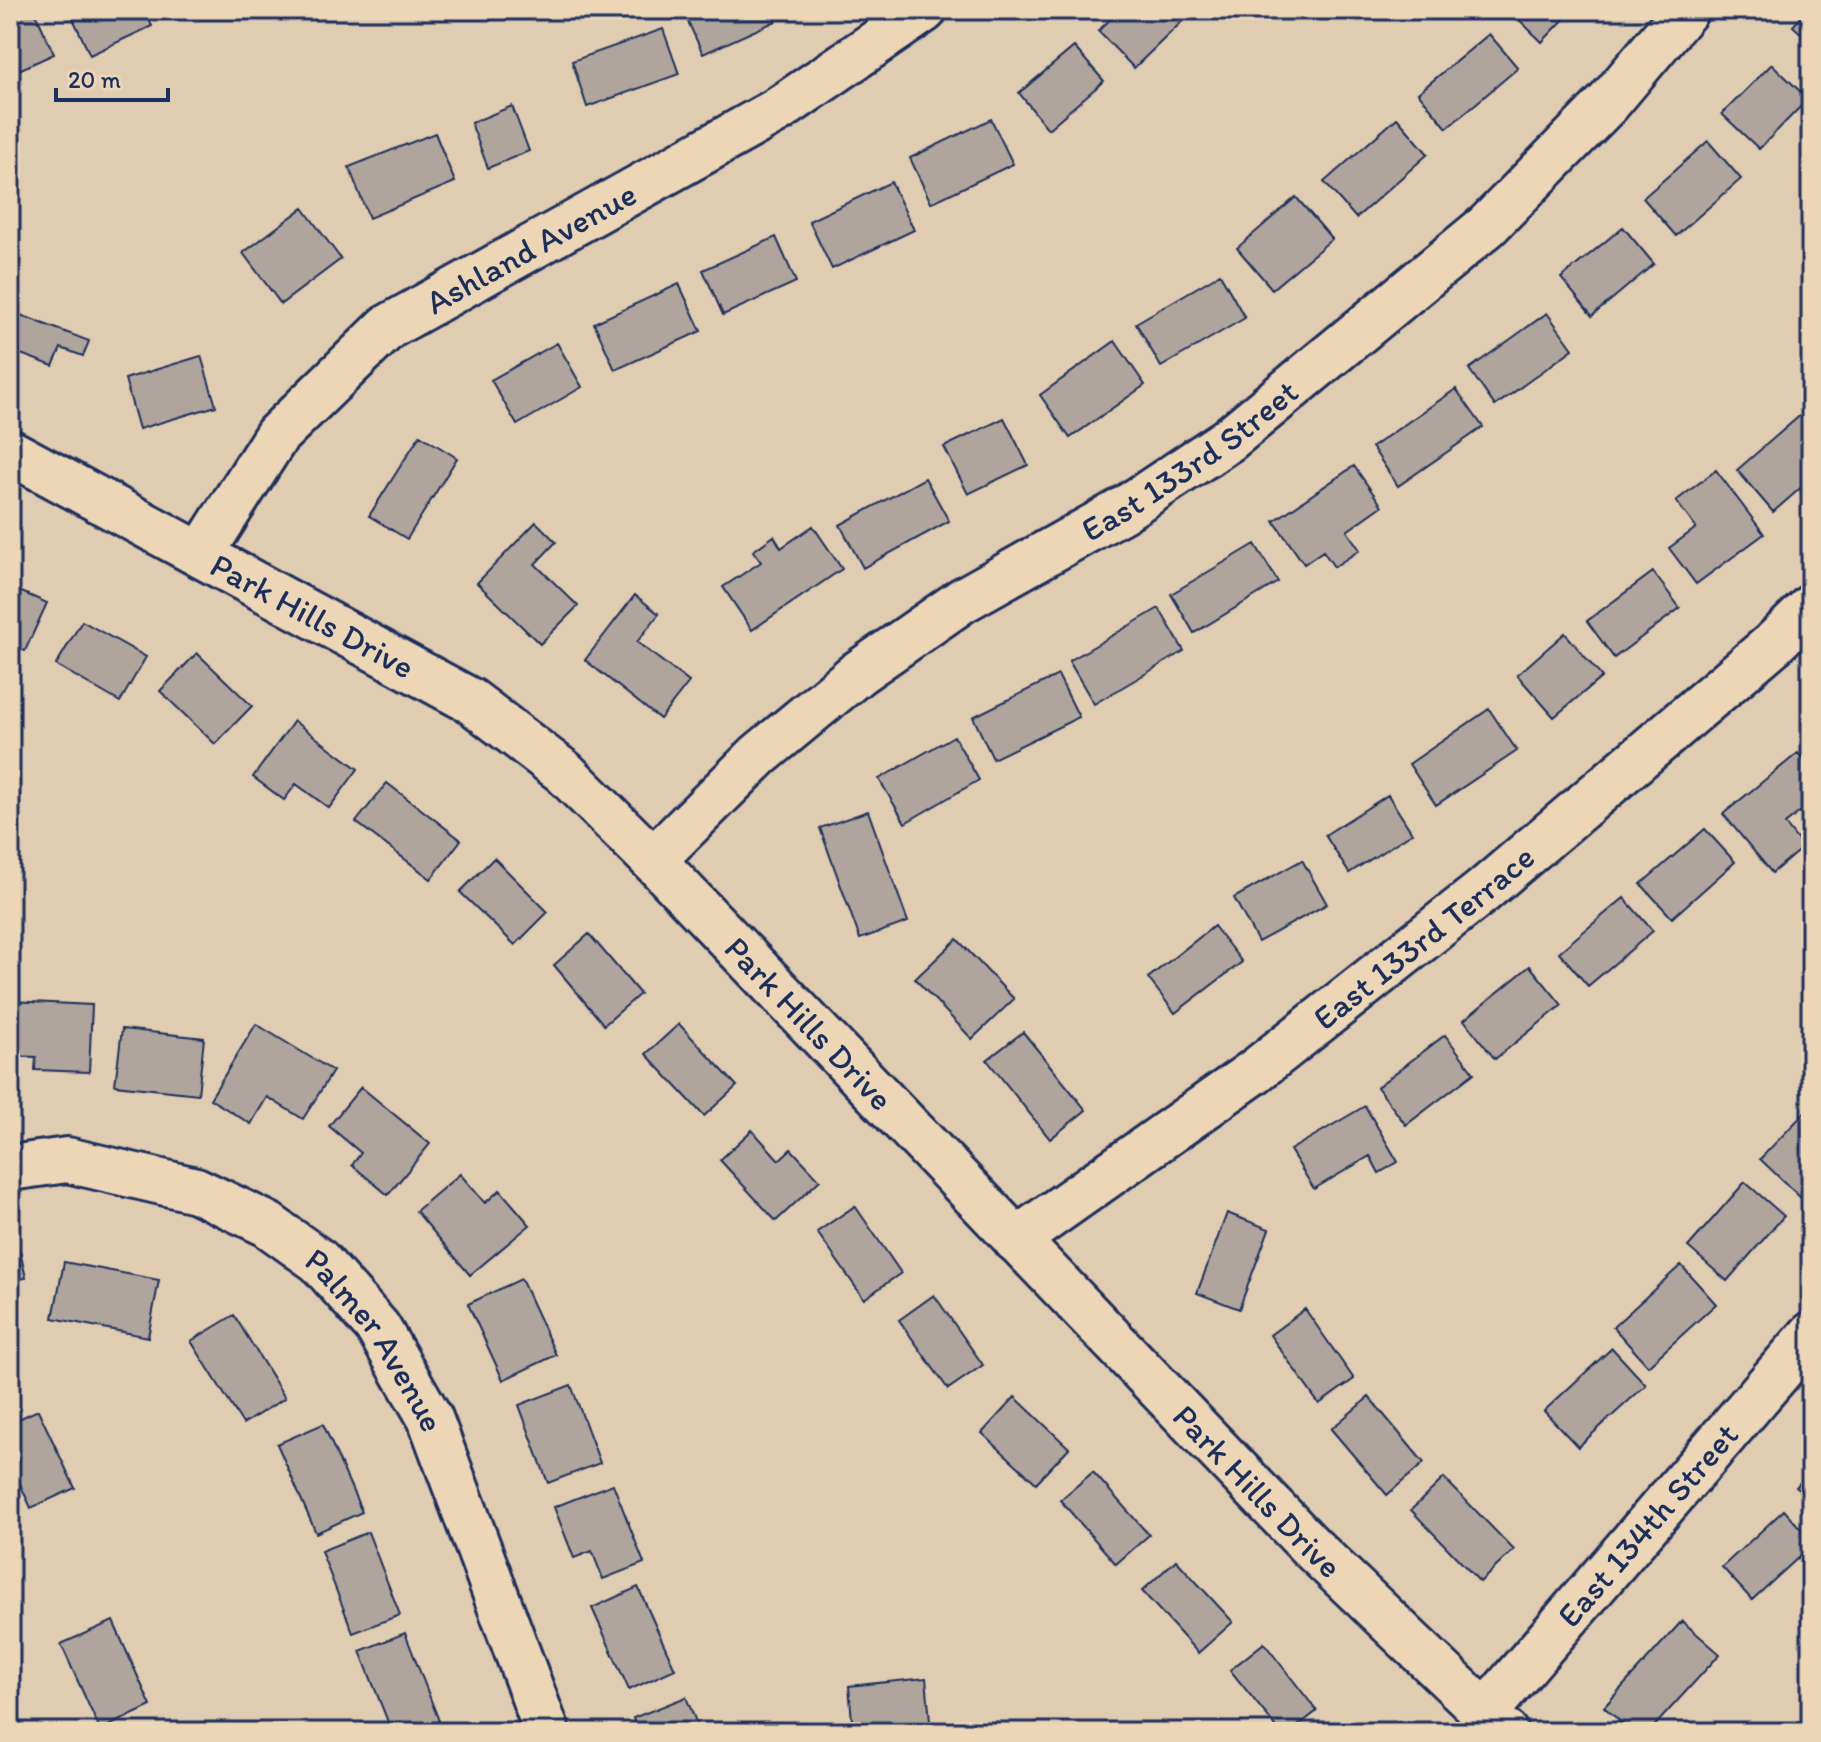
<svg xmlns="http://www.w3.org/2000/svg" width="1821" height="1742" font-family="Itim,sans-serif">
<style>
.building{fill:#b0a59c;stroke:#1b2f5e;stroke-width:2}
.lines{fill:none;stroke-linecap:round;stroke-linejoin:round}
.minor-casing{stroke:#1b2f5e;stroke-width:50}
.minor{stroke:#edd6b5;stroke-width:44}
.labels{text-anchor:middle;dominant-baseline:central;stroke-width:7;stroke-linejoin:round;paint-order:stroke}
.street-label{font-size:34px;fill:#1b2f5e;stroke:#edd6b5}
</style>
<rect width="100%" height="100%" fill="#e0ccb0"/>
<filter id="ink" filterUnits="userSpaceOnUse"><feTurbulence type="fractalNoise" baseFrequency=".0125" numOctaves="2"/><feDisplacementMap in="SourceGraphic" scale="16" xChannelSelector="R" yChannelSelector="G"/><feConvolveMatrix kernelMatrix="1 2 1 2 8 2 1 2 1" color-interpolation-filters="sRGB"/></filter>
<g filter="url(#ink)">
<path class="building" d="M34,10L54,54L10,74V20Z
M69,10H163L148,17L152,26L90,55Z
M690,10H771L776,21L703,54L684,13Z
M1120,10H1194L1134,68L1098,31Z
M1509,10H1573L1542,42Z
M1807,10H1811V43L1793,26Z
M663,29L679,74L587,107L572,61Z
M1489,34L1518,68L1447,128L1418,93Z
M1074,47L1104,81L1048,129L1019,93Z
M1772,64L1808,99L1759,149L1722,114Z
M512,106L529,151L488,168L471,123Z
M1397,118L1428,154L1356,218L1324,182Z
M991,119L1013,164L931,203L910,158Z
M435,133L455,182L369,218L349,167Z
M1708,141L1741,179L1676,236L1643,198Z
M891,182L914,230L832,269L809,221Z
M1296,197L1332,239L1272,289L1237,248Z
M303,208L341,259L281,304L243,253Z
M1623,227L1654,264L1592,316L1561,278Z
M776,237L796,282L723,315L703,270Z
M1220,274L1245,318L1161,367L1136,323Z
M679,284L701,331L615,370L594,323Z
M1547,313L1573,349L1495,406L1469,369Z
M18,314L89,341L83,356L61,348L53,366L10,350V336Z
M1115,341L1145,385L1070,438L1040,395Z
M557,343L582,387L517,425L491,380Z
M201,356L216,406L139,429L125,379Z
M1456,389L1483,427L1398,486L1372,447Z
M1811,406V479L1773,512L1737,470Z
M1004,418L1028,465L968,494L944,447Z
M420,435L457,458L407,539L369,516Z
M1354,466L1382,506L1347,531L1360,550L1334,567L1323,551L1304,564L1274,521Z
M1716,470L1764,534L1696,584L1669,548L1696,528L1676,501Z
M925,478L949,521L863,568L840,525Z
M536,522L556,542L535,564L578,606L540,644L477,583Z
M813,526L842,569L752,630L723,587L761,562L753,551L774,536L781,548Z
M1255,544L1278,582L1194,633L1171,594Z
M1653,572L1680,608L1614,658L1587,621Z
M10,587L47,603L25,651L10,644Z
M635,595L659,614L637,642L689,682L660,719L585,660Z
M1159,608L1184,651L1094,704L1069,661Z
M82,621L146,657L120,702L56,665Z
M1565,633L1602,677L1554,717L1517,675Z
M197,653L252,706L215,744L160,691Z
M1058,675L1079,717L993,759L973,717Z
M1489,709L1517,751L1436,805L1409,764Z
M294,721L358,769L329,808L296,784L284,800L253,777Z
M954,736L979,780L905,823L879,779Z
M1798,753L1811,770V803L1785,824L1803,847L1772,873L1723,814Z
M387,783L461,840L431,879L356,822Z
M1388,795L1412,833L1349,873L1325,835Z
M868,811L908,922L860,939L820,828Z
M1705,829L1735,862L1672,918L1641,884Z
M494,858L548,912L515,945L460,892Z
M1302,860L1327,904L1258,942L1234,898Z
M1624,898L1653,931L1588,986L1559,952Z
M1214,926L1242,962L1175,1013L1148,978Z
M589,934L640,994L604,1025L554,965Z
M957,939L1014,999L972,1039L915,979Z
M1530,966L1562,1005L1495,1059L1464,1020Z
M10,1001L92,1005L89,1072L35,1070L36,1057L10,1056Z
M256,1024L333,1071L303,1119L267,1097L251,1124L210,1099Z
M679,1024L737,1086L704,1116L646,1054Z
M122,1029L204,1038L198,1094L115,1085Z
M1023,1032L1086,1110L1050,1139L987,1060Z
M1445,1035L1474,1073L1406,1125L1377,1087Z
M361,1087L430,1144L388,1195L352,1165L361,1153L329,1126Z
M1365,1106L1398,1162L1379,1173L1370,1156L1314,1189L1290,1150Z
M1811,1106V1189L1802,1199L1760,1159Z
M752,1130L779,1160L791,1149L820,1180L776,1221L720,1160Z
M460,1174L485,1203L500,1190L530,1225L470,1275L416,1211Z
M1745,1182L1784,1216L1727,1281L1688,1247Z
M855,1206L901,1273L864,1299L817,1232Z
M1227,1213L1269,1229L1239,1309L1197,1293Z
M20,1251L26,1278L13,1280L19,1310L10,1312V1253Z
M64,1262L159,1280L148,1337L53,1318Z
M1681,1265L1716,1304L1648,1366L1613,1327Z
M521,1279L556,1355L503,1380L468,1304Z
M934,1295L983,1365L948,1389L899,1320Z
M1305,1309L1354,1379L1319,1404L1270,1335Z
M234,1315L285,1398L243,1424L191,1341Z
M1612,1348L1646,1385L1578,1447L1544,1411Z
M571,1385L600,1463L548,1483L519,1405Z
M1015,1397L1069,1448L1036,1483L982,1433Z
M1369,1397L1424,1463L1387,1495L1331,1429Z
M38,1410L75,1488L31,1508L10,1462V1423Z
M323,1424L362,1512L316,1533L277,1444Z
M1811,1469V1499L1796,1487Z
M1093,1472L1149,1535L1116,1564L1060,1500Z
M1444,1478L1514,1550L1480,1582L1411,1510Z
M613,1484L644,1563L603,1579L592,1551L574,1558L554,1507Z
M1784,1510L1811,1540V1546L1752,1600L1722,1567Z
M368,1532L400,1615L353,1633L321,1551Z
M1176,1560L1233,1622L1198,1653L1142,1591Z
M638,1587L675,1669L629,1690L592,1608Z
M113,1621L151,1706L100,1730L61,1644Z
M1682,1621L1720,1654L1649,1732H1632L1604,1707Z
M405,1633L439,1721L412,1732H392L360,1651Z
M1264,1643L1317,1711L1290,1732H1280L1230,1670Z
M926,1678L931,1732H853L849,1686Z
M686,1697L700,1732H638L633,1718Z"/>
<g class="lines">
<defs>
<g id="minor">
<path id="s1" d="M10,452L471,701L564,772L653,860L1310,1546L1505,1732"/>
<path id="s2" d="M202,553L277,435L388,327L778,110L924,10"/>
<path id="s3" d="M653,860L759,755L858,673L963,600L1123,510L1228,440L1487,226L1608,103L1686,10"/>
<path id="s4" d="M10,1168L67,1160L196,1190L267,1224L319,1261L378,1328L430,1418L547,1732"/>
<path id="s5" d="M1016,1240L1254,1072L1483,891L1773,644L1811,607"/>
<path id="s6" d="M1484,1714L1811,1335"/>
</g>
</defs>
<use href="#minor" class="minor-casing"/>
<use href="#minor" class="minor"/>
</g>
</g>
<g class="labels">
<g class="street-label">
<text stroke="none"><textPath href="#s2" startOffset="458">Ashland Avenue</textPath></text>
<text stroke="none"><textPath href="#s3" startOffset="672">East 133rd Street</textPath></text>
<text stroke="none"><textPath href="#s1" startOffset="344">Park Hills Drive</textPath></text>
<text stroke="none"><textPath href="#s5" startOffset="508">East 133rd Terrace</textPath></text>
<text stroke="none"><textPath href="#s1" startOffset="992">Park Hills Drive</textPath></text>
<text stroke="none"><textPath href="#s4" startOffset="430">Palmer Avenue</textPath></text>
<text stroke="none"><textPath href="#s1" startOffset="1640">Park Hills Drive</textPath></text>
<text stroke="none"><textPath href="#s6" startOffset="250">East 134th Street</textPath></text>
</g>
</g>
<rect width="1821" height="1742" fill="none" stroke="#edd6b5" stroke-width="40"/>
<rect x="20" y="20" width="1781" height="1702" fill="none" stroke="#1b2f5e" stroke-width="3" filter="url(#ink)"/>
<path d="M56 88v12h112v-12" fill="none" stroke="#1b2f5e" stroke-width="4"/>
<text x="68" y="88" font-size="24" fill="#1b2f5e" stroke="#edd6b5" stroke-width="6" paint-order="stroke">20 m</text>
</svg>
